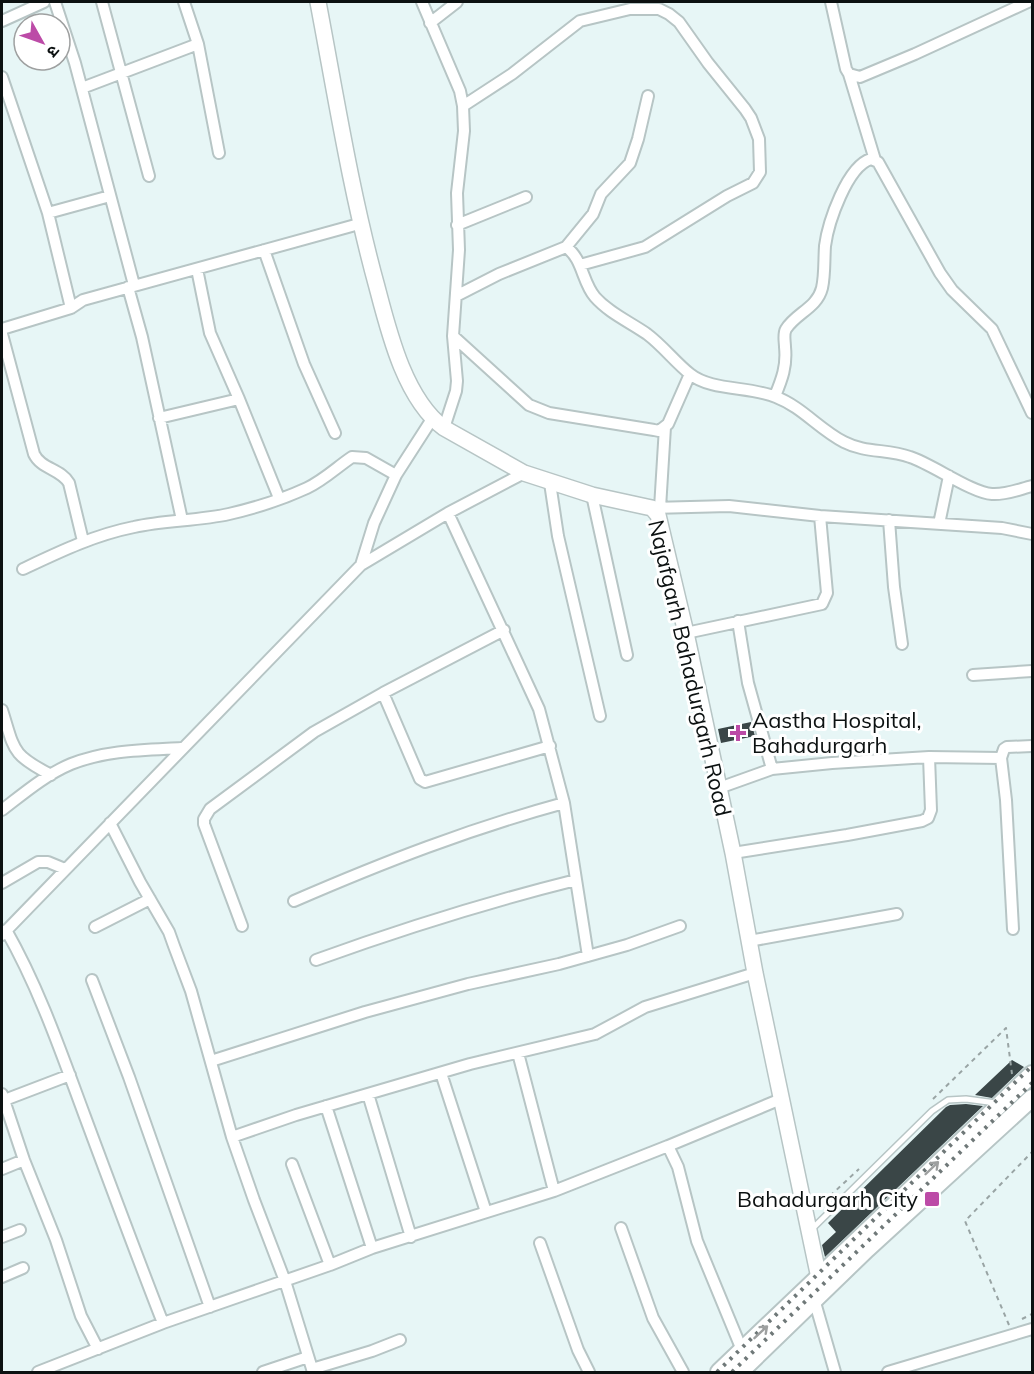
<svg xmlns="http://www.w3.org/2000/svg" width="1034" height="1374" font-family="Mulish,'Noto Sans Devanagari',sans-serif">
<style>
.building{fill:#3a4647}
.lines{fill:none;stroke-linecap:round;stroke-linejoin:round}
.lane-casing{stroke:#b7c5c5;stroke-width:8}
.street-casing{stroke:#b7c5c5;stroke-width:14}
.secondary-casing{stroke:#b7c5c5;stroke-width:18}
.primary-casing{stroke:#b7c5c5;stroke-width:20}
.path{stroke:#99a4a4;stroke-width:2;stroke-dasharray:4.5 4.5;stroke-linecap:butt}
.lane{stroke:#fff;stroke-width:5}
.street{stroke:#fff;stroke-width:10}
.secondary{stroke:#fff;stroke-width:15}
.primary{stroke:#fff;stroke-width:16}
.rail{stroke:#6f7878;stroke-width:4;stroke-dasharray:3 6;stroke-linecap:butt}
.oneway{stroke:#9ea0a0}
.poi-dot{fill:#bc4ba7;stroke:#fff;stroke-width:2}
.labels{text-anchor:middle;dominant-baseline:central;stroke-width:6;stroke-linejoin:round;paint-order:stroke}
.street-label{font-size:22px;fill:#0c1111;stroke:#fff}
.poi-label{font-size:22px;fill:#0c1111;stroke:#fff;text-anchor:start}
</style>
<rect width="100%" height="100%" fill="#e7f6f6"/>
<path class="building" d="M751,722L755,736L721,743L718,729Z
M1012,1060L1024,1067L992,1098L975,1095Z
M966,1104L983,1106L825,1257L822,1245L836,1232L828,1223L946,1107L950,1105Z"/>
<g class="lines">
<defs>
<path id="lane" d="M812,1229L932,1111L948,1100L966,1099L996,1103"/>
<path id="street" d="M55,2L75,63L134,285
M102,2L149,176
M184,2L198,44L219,153
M422,2L460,91L463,106L464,131L457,193L459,250L453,336L457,381L456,391L444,428
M831,2L846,69L849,74L860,77L915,54L1028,2
M2,21L44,2
M430,23L457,2
M849,74L875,160
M2,77L48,213L71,308
M82,88L198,44
M463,106L512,74L580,21L630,9H659L669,14L679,22L708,63L745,109L751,118L759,139L760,172L753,183L727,196L645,247L580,265
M48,213L110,196
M457,225L526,197
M566,247L593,214L601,194L630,163L638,139L648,96
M264,250L304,364L335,433
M197,269L210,333L239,399L279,498
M128,287L142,337L182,520
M456,296L499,274L566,247C583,259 582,282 595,297C609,313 630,322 647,334C663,346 675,362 690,374C711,391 749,386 776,397C802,407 820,430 844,442C865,453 888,449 910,457C932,464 972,493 992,494C1006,495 1020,489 1032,486
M2,329L71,308L83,300L359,224
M2,334L34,454C41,469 61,469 69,483L83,541
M453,336L529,405L549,413L654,430L659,431L668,424L690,374
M775,396C782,379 787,366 785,347C785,342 783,334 786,329C796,313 817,308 822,288C825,275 824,260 825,246C828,223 847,166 871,159L878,162L940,273L952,290L992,329L1032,413
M159,418L239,399
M550,483L558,536L600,716
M592,495L627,655
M652,508L729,506L820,516L1002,528L1032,534
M660,508L665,427
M448,513L539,709L564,803L588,956
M889,520L894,587L902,644
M939,524L949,476
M361,565L374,523L396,475L432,419
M23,569C59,552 94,535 134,527C165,520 198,521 229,514C255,508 283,499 307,488C324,480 337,467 352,457L366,458L396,475
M738,621L748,683L772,769
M686,633L822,604L827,593L820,516
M973,675L1032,671
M383,693L420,779L425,782L550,746
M2,710C15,751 11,754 51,775
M1001,758L1006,800L1013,929
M719,788L772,769L832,763L929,757L1001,758L1004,749L1007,747L1032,746
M2,810C23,794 45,775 71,764C106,750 144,750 181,748
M110,823L140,882L169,932L174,946L191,991L232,1137L254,1200L285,1281L313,1372
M733,853L847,835L922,821L928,818L931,810L929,757
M2,883L38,862H48L65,869
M294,901C384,862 469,829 564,803
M242,926L204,824V819L210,809L314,732L383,693L504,630
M95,927L150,899
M6,930C39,988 61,1052 84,1114C110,1184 136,1254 163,1323
M2,935L361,565L448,513L524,473
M749,941L897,914
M316,960C402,929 488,902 576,880
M92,980L129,1077L210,1307
M518,1053L554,1191
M211,1061L365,1012L468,984L559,964L627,945L680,926
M441,1073L486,1212
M2,1094L24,1160L56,1240L81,1316L98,1349
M368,1094L411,1237
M2,1101L70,1075
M326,1106L372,1248
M232,1137L296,1115L470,1064L595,1034L645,1007L755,973
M668,1146L781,1099
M292,1164L330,1265
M2,1169L24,1160
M621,1228L653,1318L683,1372
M2,1237L20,1230
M540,1243L578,1350L589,1372
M2,1277L23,1268
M814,1299L835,1372
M312,1369L372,1351L400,1340
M38,1372L163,1323L330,1265L372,1248L554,1191L668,1146L678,1167L697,1241L742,1350
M263,1372L308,1357
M888,1372L1032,1329"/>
<path id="secondary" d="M318,2C336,97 351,193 377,287C389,333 405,399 444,428L524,473L592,495L647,507L652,508L658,515L686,633L733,853L755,973L819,1278"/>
<path id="primary" d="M719,1372L1032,1074
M740,1372L867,1249L1032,1098"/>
</defs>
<use href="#lane" class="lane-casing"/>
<use href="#street" class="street-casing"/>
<use href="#secondary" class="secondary-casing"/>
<use href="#primary" class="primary-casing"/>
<path class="path" d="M933,1099L1006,1028L1012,1074
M817,1208L859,1169
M1022,1319L1032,1314
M1009,1325L965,1221L1032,1152"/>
<use href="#lane" class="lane"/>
<use href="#street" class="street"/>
<use href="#secondary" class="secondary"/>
<use href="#primary" class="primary"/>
<path class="rail" d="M717,1372L1032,1066
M732,1372L1032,1083"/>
</g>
<defs><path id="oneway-shaft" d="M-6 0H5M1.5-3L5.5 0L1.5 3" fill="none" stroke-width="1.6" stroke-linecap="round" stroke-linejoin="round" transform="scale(1.5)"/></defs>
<g class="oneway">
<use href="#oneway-shaft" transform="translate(932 1168) rotate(-44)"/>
<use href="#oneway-shaft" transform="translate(761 1332) rotate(-43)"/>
</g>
<g class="poi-dot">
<path d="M735 724h6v6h6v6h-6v6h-6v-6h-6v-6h6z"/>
<rect x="924" y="1191" width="16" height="16" rx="3"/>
</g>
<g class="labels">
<g class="street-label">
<text transform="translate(690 668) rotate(77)">Najafgarh Bahadurgarh Road</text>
</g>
<g class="poi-label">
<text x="752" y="720">Aastha Hospital,<tspan x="752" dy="25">Bahadurgarh</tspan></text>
<text x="918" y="1199" text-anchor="end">Bahadurgarh City</text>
</g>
</g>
<rect width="1034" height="1374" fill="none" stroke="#0c1111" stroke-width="6"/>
<g transform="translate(42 42) rotate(130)"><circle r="28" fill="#ffffff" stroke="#9ea0a0" stroke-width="1.5"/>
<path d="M0-4.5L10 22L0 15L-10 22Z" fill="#bc4ba7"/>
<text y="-9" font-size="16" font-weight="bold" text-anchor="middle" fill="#0c1111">उ</text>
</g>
</svg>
